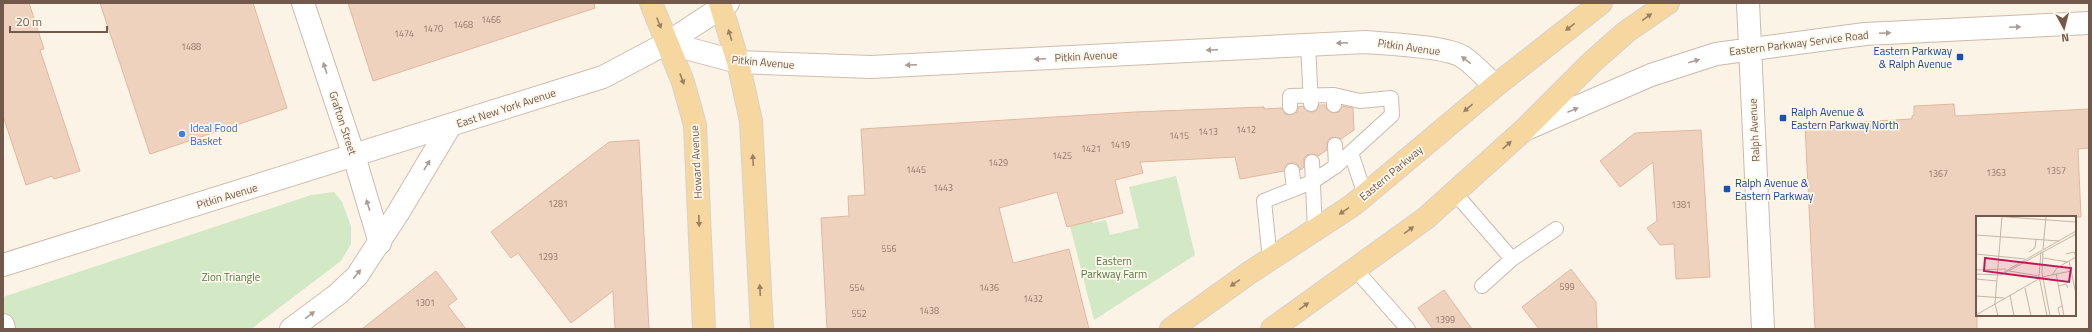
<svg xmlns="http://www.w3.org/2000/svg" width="2092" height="332" font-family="'Titillium Web',sans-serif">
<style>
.green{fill:#d3e8c4}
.building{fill:#efd2be;stroke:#e1b89f}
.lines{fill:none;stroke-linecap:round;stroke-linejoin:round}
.lane-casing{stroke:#ccbaac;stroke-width:16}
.street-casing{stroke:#ccbaac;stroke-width:24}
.secondary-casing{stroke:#d1bcac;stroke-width:24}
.primary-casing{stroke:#d8d1cd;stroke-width:24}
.lane{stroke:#fff;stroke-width:14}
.street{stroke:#fff;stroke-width:22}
.secondary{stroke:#fff;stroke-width:22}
.primary{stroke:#f7d7a0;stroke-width:22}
.oneway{fill:#9b7f64}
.oneway2{fill:#ab9b93}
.transit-dot{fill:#1a4fb4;stroke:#fef7eb;stroke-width:1.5}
.shop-dot{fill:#3f7fe0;stroke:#fef7eb;stroke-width:1.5}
.labels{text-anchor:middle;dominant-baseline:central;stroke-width:3.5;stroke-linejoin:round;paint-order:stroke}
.number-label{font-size:9px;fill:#927768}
.street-label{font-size:11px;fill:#73594b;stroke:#fef7eb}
.transit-label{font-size:11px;fill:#164399;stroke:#fef7eb;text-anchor:start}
.shop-label{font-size:11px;fill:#366cbe;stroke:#fef7eb;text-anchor:start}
.park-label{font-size:11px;fill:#537844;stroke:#fef7eb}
.inset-road{fill:none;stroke:#c5b5a7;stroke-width:1}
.view{fill:#c2185b;fill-opacity:0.15;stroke:#c2185b;stroke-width:2}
.inset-edge{fill:none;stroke:#73594b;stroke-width:2}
</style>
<rect width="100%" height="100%" fill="#fbf3e5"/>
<path class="green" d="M1176,176L1195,255L1094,320L1068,218L1090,213L1093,223L1106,220L1110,235L1139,228L1129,187Z
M334,192L342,202L351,226V244L341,261L251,329H3V297L311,195Z"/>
<path class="building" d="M3,3H29L44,49L40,50L80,171L54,179L52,176L26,185L3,116Z
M100,3H253L287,108L150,154Z
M348,3H594L595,8L373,81Z
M1954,104L1955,116L2089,109V148L2078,149L2081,217H1977V329H1815L1805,125L1912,119V116L1914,115V106Z
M1319,105H1326L1327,110L1334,113L1339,112L1342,106L1353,108L1354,130L1341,139L1335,137L1330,138L1327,141V150L1318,156L1312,154L1307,155L1304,158V167L1301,170L1296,163H1291L1287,164L1284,171L1240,179L1235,157L1140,162L1143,173L1115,180L1123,213L1067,227L1057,192L999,208L1013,263L1069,249L1089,329H827L821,218L849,216L848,196L865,195L861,129L1135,112L1264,107V109L1282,108L1285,114L1290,115L1297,112L1298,107L1303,106L1307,111L1312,112L1316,111Z
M1701,130L1710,277L1676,279L1674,244L1660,245L1647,228L1657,221L1653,162L1620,187L1600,161L1635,133Z
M639,140L649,329H615L613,291L571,323L518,253L511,258L491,232L609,142Z
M1571,269L1596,302L1597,329H1539L1522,307Z
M436,271L457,299L448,306L466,329H362Z
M1444,290L1472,329H1433L1418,308Z"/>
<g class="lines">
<defs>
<path id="lane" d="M1308,45L1311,104
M1334,95L1360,101L1391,98L1392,115L1336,166
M1290,107V96L1334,95V105
M1351,153L1365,195
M1312,162L1315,231
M1292,171L1294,189
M1454,192L1512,259L1556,229
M1270,260L1264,201L1312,182L1336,166L1335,145
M1355,269L1408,329
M1482,286L1512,259"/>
<path id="street" d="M303,3L354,156L380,243
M1748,3L1763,329
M1524,130L1651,75L1716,54L1865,34L2089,23
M3,325L4,329"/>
<path id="secondary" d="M667,43L738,62L871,67L1366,42C1388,44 1446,46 1463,57C1475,65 1485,77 1495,86
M3,265L603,77L667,43L728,3
M291,329L338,294L357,276L398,213L450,126"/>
<path id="primary" d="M651,3L683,82L695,125L704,329
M720,3L738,62L751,121L762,329
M1171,329L1249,273L1353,205L1495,86L1601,3
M1272,329L1426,218L1524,130L1591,63L1626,32L1668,3"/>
</defs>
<use href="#lane" class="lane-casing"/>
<use href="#street" class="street-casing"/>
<use href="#secondary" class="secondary-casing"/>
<use href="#primary" class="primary-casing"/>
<use href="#lane" class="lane"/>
<use href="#street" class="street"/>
<use href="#secondary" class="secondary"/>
<use href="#primary" class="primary"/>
</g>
<defs><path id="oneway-solid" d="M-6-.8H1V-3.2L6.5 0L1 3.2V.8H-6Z"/></defs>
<g class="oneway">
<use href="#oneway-solid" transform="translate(1647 17) rotate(-36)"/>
<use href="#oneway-solid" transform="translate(659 23) rotate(68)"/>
<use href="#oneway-solid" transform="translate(1570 27) rotate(142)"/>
<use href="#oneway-solid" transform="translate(730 35) rotate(-107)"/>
<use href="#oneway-solid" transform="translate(682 79) rotate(70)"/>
<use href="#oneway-solid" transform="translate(1468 108) rotate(140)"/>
<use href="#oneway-solid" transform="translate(1507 145) rotate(-42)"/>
<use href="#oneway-solid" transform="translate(753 160) rotate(-93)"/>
<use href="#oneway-solid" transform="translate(1344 211) rotate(146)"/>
<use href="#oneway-solid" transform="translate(699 221) rotate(88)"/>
<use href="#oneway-solid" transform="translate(1409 230) rotate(-36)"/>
<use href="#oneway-solid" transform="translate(1235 283) rotate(145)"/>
<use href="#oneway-solid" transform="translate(760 290) rotate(-93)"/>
<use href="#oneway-solid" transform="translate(1304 306) rotate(-36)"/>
</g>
<g class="oneway2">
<use href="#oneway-solid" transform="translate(2015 27) rotate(-3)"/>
<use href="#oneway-solid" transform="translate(1885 33) rotate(-3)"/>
<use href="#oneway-solid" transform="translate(1342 43) rotate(177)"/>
<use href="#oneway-solid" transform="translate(1212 50) rotate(177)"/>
<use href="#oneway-solid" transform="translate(1040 59) rotate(177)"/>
<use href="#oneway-solid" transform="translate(1466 60) rotate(-142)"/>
<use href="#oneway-solid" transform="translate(1694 61) rotate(-16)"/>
<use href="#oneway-solid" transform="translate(911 65) rotate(177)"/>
<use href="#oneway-solid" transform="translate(325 68) rotate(-108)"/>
<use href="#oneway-solid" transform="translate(1573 110) rotate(-22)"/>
<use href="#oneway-solid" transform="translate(427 165) rotate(-59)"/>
<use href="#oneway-solid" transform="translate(368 205) rotate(-107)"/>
<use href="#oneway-solid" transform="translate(357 274) rotate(-51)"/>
<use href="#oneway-solid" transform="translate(310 315) rotate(-37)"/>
</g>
<g class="transit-dot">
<rect x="1956" y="53" width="8" height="8" rx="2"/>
<rect x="1779" y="114" width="8" height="8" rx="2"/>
<rect x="1723" y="185" width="8" height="8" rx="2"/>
</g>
<circle class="shop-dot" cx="182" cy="134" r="4"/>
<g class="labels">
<g class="number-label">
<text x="491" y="19">1466</text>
<text x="463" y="24">1468</text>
<text x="433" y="28">1470</text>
<text x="404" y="33">1474</text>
<text x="191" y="46">1488</text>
<text x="1246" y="129">1412</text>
<text x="1208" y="131">1413</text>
<text x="1179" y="135">1415</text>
<text x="1120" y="144">1419</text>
<text x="1091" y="148">1421</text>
<text x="1062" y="155">1425</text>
<text x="998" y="162">1429</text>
<text x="916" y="169">1445</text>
<text x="2056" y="170">1357</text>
<text x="1996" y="172">1363</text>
<text x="1938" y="173">1367</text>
<text x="943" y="187">1443</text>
<text x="558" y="203">1281</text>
<text x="1681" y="204">1381</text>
<text x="889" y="248">556</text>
<text x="548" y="256">1293</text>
<text x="1567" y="286">599</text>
<text x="857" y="287">554</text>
<text x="989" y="287">1436</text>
<text x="1033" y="298">1432</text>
<text x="425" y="302">1301</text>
<text x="929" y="310">1438</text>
<text x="859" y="313">552</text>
<text x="1445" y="319">1399</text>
</g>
<g class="street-label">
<text transform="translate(1799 43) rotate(-7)">Eastern Parkway Service Road</text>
<text transform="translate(1409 47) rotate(8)">Pitkin Avenue</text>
<text transform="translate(1086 56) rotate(-3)">Pitkin Avenue</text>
<text transform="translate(763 62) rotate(5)">Pitkin Avenue</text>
<text transform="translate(506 108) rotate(-18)">East New York Avenue</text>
<text transform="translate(343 123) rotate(72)">Grafton Street</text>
<text transform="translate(1754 130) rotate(-93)">Ralph Avenue</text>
<text transform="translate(696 162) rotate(-93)">Howard Avenue</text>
<text transform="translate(1391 173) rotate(-40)">Eastern Parkway</text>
<text transform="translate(227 196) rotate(-17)">Pitkin Avenue</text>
</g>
<g class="transit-label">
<text x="1952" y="51" text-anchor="end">Eastern Parkway<tspan x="1952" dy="13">&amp; Ralph Avenue</tspan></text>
<text x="1791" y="112">Ralph Avenue &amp;<tspan x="1791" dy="13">Eastern Parkway North</tspan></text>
<text x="1735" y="183">Ralph Avenue &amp;<tspan x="1735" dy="13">Eastern Parkway</tspan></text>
</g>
<g class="shop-label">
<text x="190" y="128">Ideal Food<tspan x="190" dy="13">Basket</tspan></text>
</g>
<g class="park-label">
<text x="1114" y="261">Eastern<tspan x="1114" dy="13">Parkway Farm</tspan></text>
<text x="231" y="277">Zion Triangle</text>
</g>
</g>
<g transform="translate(1976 216)">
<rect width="100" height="100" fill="#fbf3e5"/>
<path class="inset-road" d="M17,0L100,6M0,19L83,25M67,33L70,0M67,35L66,57L74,100M53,36L59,32L60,23M65,36L63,60L71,100M0,38L49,43M90,38L98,36L100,40M67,42L92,46M93,45L100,78M0,54L30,53M33,55L63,60M28,56L100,15M80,57L88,100M0,58L25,59L100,18M76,59L81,52L100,41M0,63L21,65M82,70L90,68L92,72M49,72L55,100M34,79L38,100M0,80L28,82M0,99L66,61L95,55M22,100L19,88L26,0M84,100L82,92L86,90"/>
<path class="view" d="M9,42L95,52L93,66L8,55Z"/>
<rect width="100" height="100" class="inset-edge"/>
</g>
<rect width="2092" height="332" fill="none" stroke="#73594b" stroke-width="8"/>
<g transform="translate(2064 28) rotate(173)" stroke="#fef7eb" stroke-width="3" paint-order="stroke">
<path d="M0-3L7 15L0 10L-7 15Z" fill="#73594b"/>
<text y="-6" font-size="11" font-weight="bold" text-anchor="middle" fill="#73594b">N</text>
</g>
<path d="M10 26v6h97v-6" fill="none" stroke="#73594b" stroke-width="2"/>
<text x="16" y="26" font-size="12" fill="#73594b" stroke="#fef7eb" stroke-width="3" paint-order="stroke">20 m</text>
</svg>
